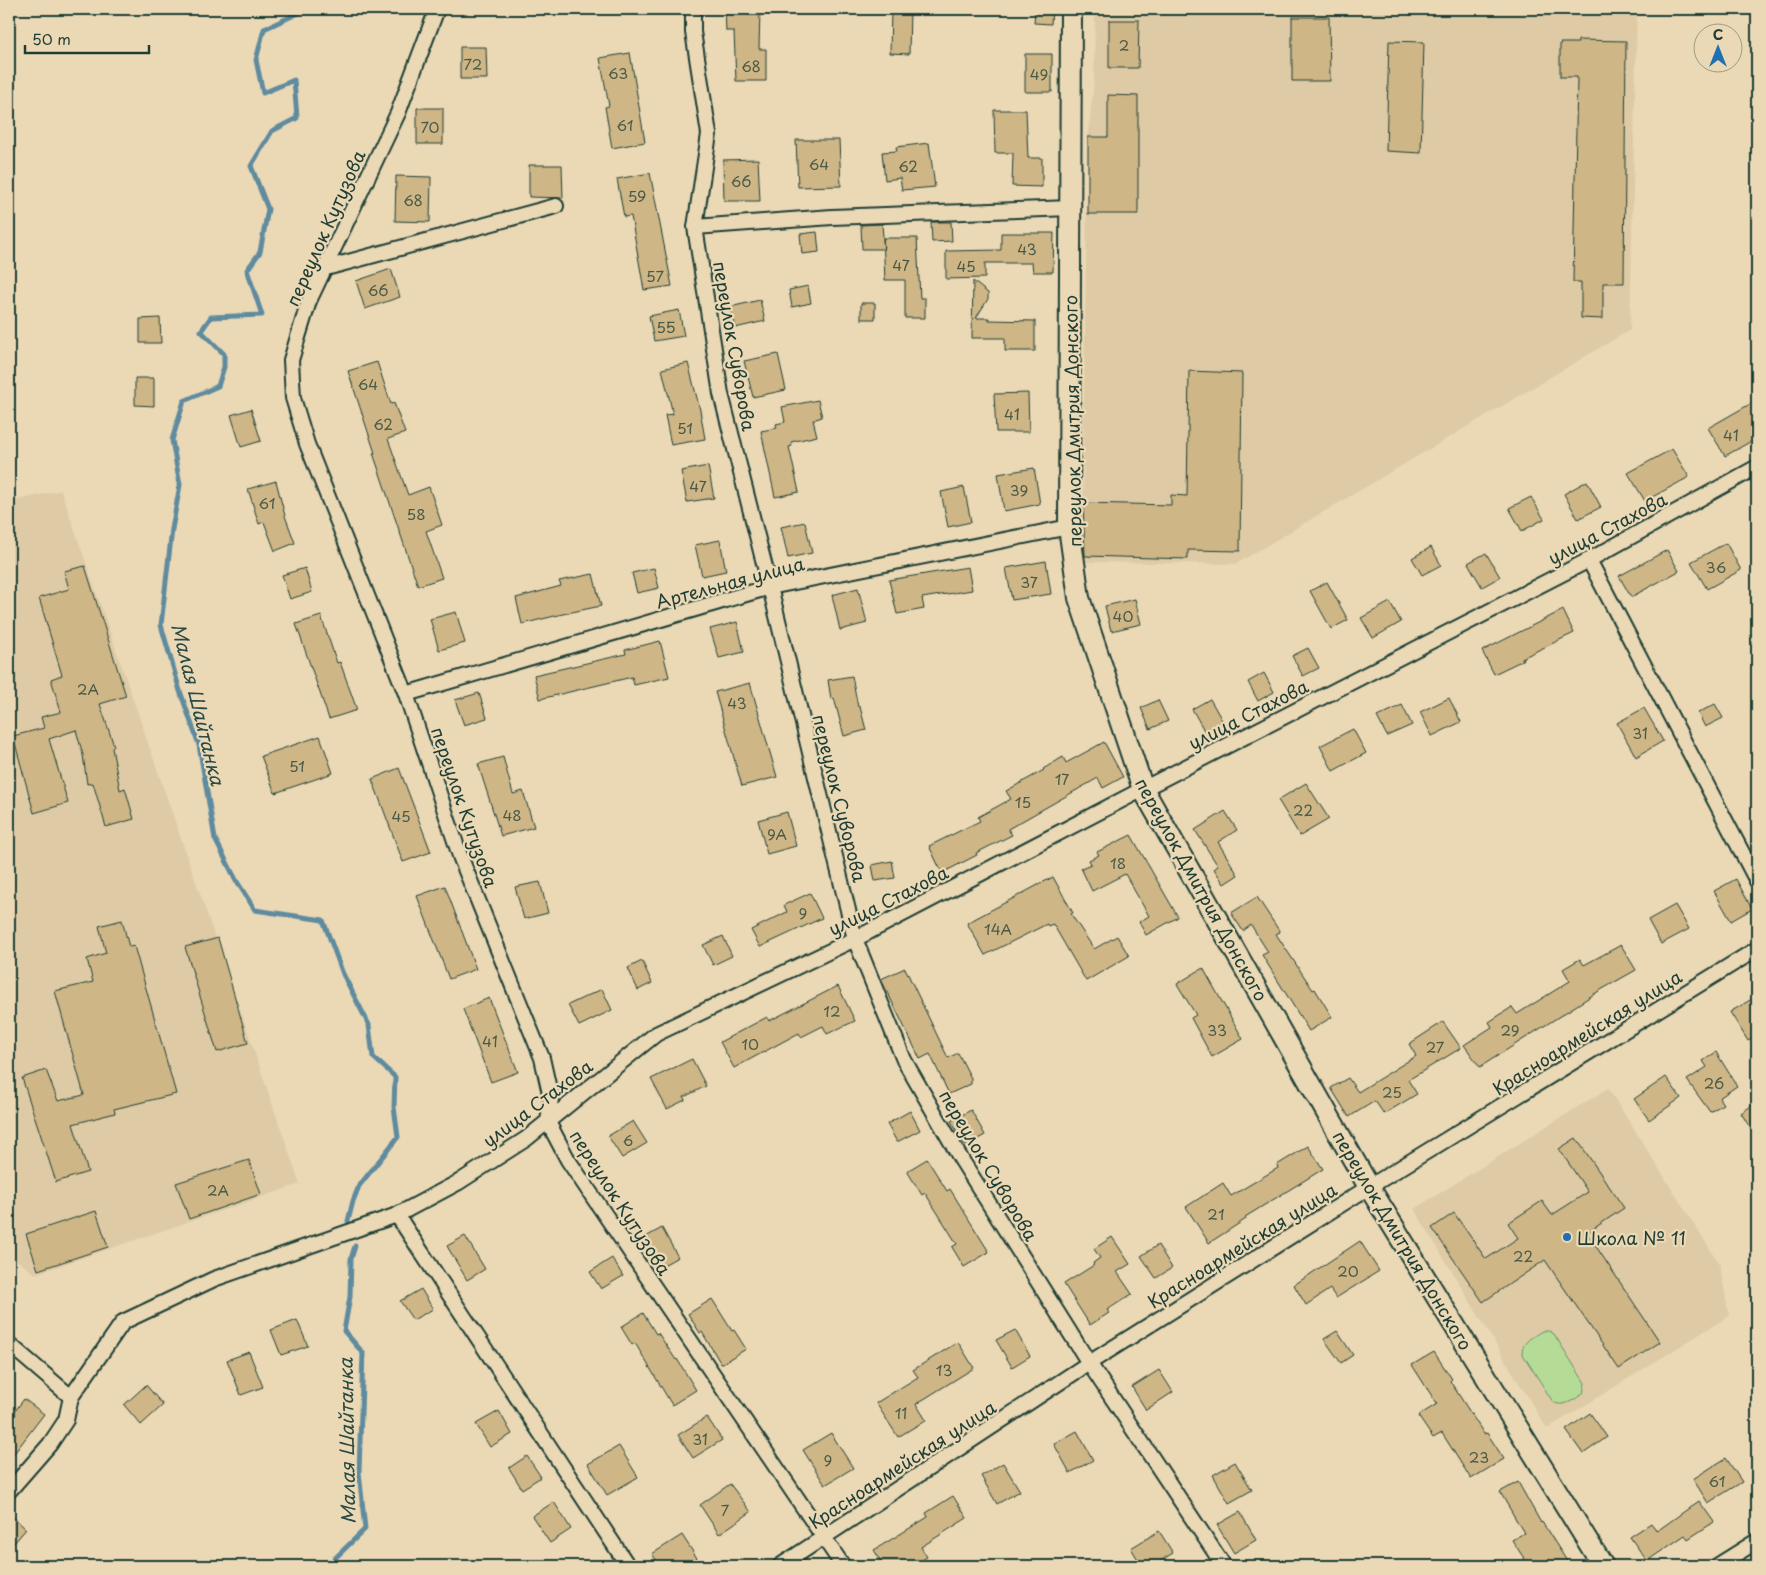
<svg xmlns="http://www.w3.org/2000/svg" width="1766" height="1575" font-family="'Playpen Sans',sans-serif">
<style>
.built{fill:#decba6}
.green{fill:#b5dc97;stroke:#6a8c66}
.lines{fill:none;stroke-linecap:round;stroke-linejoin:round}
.stream{stroke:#5f8b9f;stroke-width:5}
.building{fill:#ceb686;stroke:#1f3d34}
.street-casing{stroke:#1f3d34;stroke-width:18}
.secondary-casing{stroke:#1f3d34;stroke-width:24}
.street{stroke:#ebd9b6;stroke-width:14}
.secondary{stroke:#ebd9b6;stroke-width:20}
.poi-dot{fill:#1f6fb2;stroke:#ebd9b6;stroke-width:2}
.labels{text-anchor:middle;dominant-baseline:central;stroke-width:4.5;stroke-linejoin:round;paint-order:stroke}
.number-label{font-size:15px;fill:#4b5b48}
.street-label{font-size:18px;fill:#1f3d34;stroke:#ebd9b6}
.poi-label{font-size:18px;fill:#1f3d34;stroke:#ebd9b6;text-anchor:start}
.water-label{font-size:19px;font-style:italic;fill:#2a4a46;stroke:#ebd9b6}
</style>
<rect width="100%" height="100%" fill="#ebd9b6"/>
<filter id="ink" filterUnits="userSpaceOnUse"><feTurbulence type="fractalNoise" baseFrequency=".02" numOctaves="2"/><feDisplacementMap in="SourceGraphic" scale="10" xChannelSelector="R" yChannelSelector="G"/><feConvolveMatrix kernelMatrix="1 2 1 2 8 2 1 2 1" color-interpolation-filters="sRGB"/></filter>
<g filter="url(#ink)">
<path class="built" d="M1095,9H1637L1630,330L1236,564L1084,562L1083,451L1088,137L1094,79Z
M61,490L300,1184L35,1274L9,1254V502Z
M1608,1088L1720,1265L1729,1316L1547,1429L1414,1209Z"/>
<path class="green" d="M1542,1331H1549L1554,1334L1585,1383L1583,1394C1573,1400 1564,1408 1553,1402L1522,1353C1522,1341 1533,1337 1542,1331Z"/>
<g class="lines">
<path class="stream" d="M348,1221L353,1201L359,1186L398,1137L394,1107L395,1077L373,1057L369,1025L343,974L323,920L255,910L236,880L215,839L199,745L180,691L161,625L172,529L180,485L172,440L184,401L218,386L224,367V354L201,331L211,317L262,315L247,270L260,252L268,209L251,166L272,131L297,118L294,80L263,93L256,60L264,29L303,11L390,9
M327,1566L365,1529L359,1472L363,1353L344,1331L350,1297L351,1259L355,1246"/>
</g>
<path class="building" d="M725,9H760L759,49H766V81H736L734,31H726Z
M891,9H910L909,54L890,53Z
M1035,9H1052L1051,24L1034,23Z
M1292,17H1329L1330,81H1292Z
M1109,20H1139L1138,68H1109Z
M1578,40L1626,41L1624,283H1603V319L1581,318V282H1573L1577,77H1560V43H1578Z
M1389,41L1424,42L1421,153L1386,151Z
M460,47H486L487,79H460Z
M630,53L645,142L612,148L605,107L609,106L600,58Z
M1025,54H1052V92H1025Z
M1108,95L1138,96V214H1088V137H1108Z
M417,108H443V144H417Z
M994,110H1026L1028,158H1042V187L1012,186L1013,153H995Z
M796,140H839L841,186L798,187Z
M929,143L935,187L902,190L900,178L885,180L882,152L897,151L896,147Z
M758,159L760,201H724L723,160Z
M529,165H562L563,198L529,197Z
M650,173L672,286L644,290L631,216L624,217L617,179Z
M396,176L431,177L430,222L395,221Z
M931,222H951L952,241L932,242Z
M882,224L884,249H862L861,225Z
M817,232L819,252L802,254L800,234Z
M1001,233H1054L1053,272H1033L1032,263H985V278L946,279V251L1001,250Z
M883,238H917L920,298H925V318H905V280H885Z
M391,269L400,297L365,309L356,281Z
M973,281L988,293V299L976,318H989V320L1035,321V351H1005V338H972Z
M808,286L811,303L792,307L789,290Z
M760,300L765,321L735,328L730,307Z
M861,303H875V319H861Z
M679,310L684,336L654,341L649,316Z
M160,318L161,343H140V319Z
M778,354L786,390L753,397L744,361Z
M377,362L391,404L394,403L405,433L388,439L408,495L429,487L442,525L426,531L442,578L418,586L373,453H375L348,371Z
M688,363L700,410L705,439L671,445L665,415L673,414L662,369Z
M1189,371L1242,373L1240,551L1188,550V559L1085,556L1083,503L1171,505V495L1187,496Z
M135,378H154V406L135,405Z
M1028,393L1029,432H996L994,394Z
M818,400L822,417L813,420L817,436L791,442L792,446L789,447L799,492L775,497L761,431L777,428L776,424L785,422L782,407Z
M1757,400V438L1725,456L1708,428Z
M251,409L261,441L241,447L231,415Z
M1672,449L1689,477L1645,501L1628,473Z
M708,466L714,498L687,502L681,471Z
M1034,468L1040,504L1004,511L998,474Z
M276,481L285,516L295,543L275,551L264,522L259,524L248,489Z
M1587,481L1601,507L1578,519L1564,494Z
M964,487L971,522L948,527L941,492Z
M1531,497L1544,519L1522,531L1509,508Z
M805,522L812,553L788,558L781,527Z
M720,540L726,571L702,576L695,545Z
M1726,543L1741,570L1707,589L1691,562Z
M1431,547L1441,565L1422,575L1412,558Z
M1667,550L1679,571L1631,597L1619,576Z
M1486,553L1500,577L1482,587L1468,563Z
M1046,561L1051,594L1012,600L1006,568Z
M85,566L126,696L100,704L114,746L112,748L120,790L125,788L134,819L106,827L93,783L87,784L83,755L76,730L49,739L68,803L34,813L13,736L44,728L41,717L61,712L51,679L62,675L39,598L69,589L64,571Z
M968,567L972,590L922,598L924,609L897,614L889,580Z
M305,568L312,592L290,599L282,575Z
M654,568L659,588L637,593L632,573Z
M593,574L601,606L567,613L522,624L516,598L561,586L559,581Z
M1327,582L1348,620L1331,629L1310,591Z
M858,588L867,623L840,630L832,595Z
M1135,599L1141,624L1111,631L1105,606Z
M1390,602L1401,622L1373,638L1361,618Z
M1563,610L1574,633L1522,658L1523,660L1494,674L1482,651Z
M456,612L465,643L439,650L430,619Z
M321,616L337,663L340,662L357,710L329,719L296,624Z
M737,622L744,652L719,658L710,629Z
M660,641L669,677L634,685L632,677L540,699L534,675L626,654L625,650Z
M1308,648L1319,668L1303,676L1292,656Z
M1264,673L1274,692L1258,701L1248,682Z
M852,676L858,707H860L866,730L844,736L834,698L831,699L828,680Z
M750,683L777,777L742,786L715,692Z
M479,693L487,718L464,725L455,700Z
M1449,698L1461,722L1432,736L1420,712Z
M1210,699L1223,722L1205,732L1192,709Z
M1158,700L1168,721L1150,729L1141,708Z
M1715,704L1723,718L1705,727L1698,713Z
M1402,705L1412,725L1387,736L1377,717Z
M1644,708L1663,741L1636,757L1617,723Z
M1353,729L1366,753L1333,771L1320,746Z
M320,736L333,773L275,793L261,756Z
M1104,742L1123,777L1103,788L1098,778L1008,829L1012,835L976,853L977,855L942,873L929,846L980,821L978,817L1011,799L1006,791L1044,770L1043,769L1063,757L1066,763Z
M503,757L513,794L523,791L534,827L501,836L478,764Z
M399,768L431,852L403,862L372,779Z
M1306,783L1329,819L1300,836L1278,800Z
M1225,811L1237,830L1218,842L1238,875L1224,884L1214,869L1218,866L1195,830Z
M787,812L796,846L767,854L758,820Z
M1131,835L1178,917L1146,935L1139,922L1149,916L1125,874L1092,891L1081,868L1091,864L1089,860L1099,855L1097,852Z
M892,861L895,878L875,881L872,865Z
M1053,877L1073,913L1071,914L1094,949L1117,936L1129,956L1086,981L1053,924L1048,926L1047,924L985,955L967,923Z
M1736,879L1752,909L1731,921L1714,891Z
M540,882L548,913L524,919L515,887Z
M445,886L476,969L449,979L417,896Z
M810,893L822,918L760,947L751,930L787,912L784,905Z
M1257,897L1280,932L1276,934L1313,990L1315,989L1332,1017L1309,1031L1262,955L1268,952L1251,925L1243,931L1231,913Z
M1675,905L1689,929L1661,944L1648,920Z
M122,920L129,947L134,946L176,1094L114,1109L115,1113L73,1124L88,1172L56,1182L22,1078L46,1070L58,1101L84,1095L55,991L93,982L87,959L106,953L99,926Z
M723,936L732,956L713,965L703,945Z
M218,938L248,1043L217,1052L185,947Z
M1621,945L1636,970L1599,991L1480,1067L1464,1045L1492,1027L1489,1022L1512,1007L1517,1014L1570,981L1563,969L1580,959L1584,965Z
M642,961L652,983L638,990L628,968Z
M905,968L948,1058L958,1053L971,1078V1084L949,1094L930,1054L920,1059L881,979Z
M1203,968L1243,1039L1212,1057L1191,1018L1196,1015L1177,984Z
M838,986L855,1021L827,1034L823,1026L801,1037L799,1033L734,1068L720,1042L767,1017L769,1021Z
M602,989L612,1010L579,1026L568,1005Z
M1757,996V1036L1748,1041L1730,1012Z
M489,998L518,1072L491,1082L463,1009Z
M1443,1022L1461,1048L1408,1080L1417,1094L1384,1114L1375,1101L1349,1117L1331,1088L1348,1078L1358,1092L1416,1056L1409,1044Z
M1716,1052L1737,1086L1719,1098L1723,1104L1710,1112L1687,1080L1707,1067L1703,1061Z
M692,1059L706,1086L684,1097L685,1100L667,1109L651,1079Z
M1666,1077L1681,1098L1649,1120L1634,1099Z
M1757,1102V1139L1741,1113Z
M971,1110L985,1135L965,1146L951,1121Z
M910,1111L920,1130L897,1142L887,1124Z
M633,1121L647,1143L622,1158L608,1136Z
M1576,1138L1624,1208L1587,1233L1660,1342L1619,1369L1545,1260L1483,1302L1432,1228L1454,1213L1486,1259L1518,1238L1508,1223L1542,1201L1552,1215L1588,1192L1559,1149Z
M1308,1146L1323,1169L1245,1217L1246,1219L1209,1243L1186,1207L1223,1183L1231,1196L1278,1168L1277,1165Z
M927,1159L947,1191L950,1189L989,1252L964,1267L952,1247L957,1244L925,1193L922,1195L907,1171Z
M249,1160L261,1194L189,1219L176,1183Z
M96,1211L108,1247L38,1270L26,1234Z
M662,1228L678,1257L658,1268L642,1239Z
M465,1236L485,1269L467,1280L447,1246Z
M1112,1237L1130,1264L1117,1272L1132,1294L1107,1310L1109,1313L1090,1325L1064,1284L1094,1265L1093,1263L1100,1258L1094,1249Z
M1360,1241L1379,1271L1336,1298L1330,1289L1306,1305L1294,1285Z
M1158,1245L1172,1268L1156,1278L1141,1256Z
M612,1258L623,1276L601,1289L590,1272Z
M421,1289L433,1309L413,1320L400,1301Z
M712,1299L732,1331L734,1330L746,1349L721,1364L702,1332L700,1333L688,1314Z
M643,1313L656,1334L658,1333L676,1360L677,1359L696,1390L672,1405L635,1343L632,1345L621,1327Z
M297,1320L308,1346L281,1355L271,1330Z
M1015,1330L1030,1356L1012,1367L996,1340Z
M1337,1331L1353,1355L1341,1363L1324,1339Z
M958,1342L974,1368L916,1404L926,1420L898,1437L876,1403L918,1377L913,1370Z
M249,1352L263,1387L241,1395L227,1360Z
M1434,1352L1452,1379L1450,1381L1484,1434L1487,1433L1504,1459L1471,1479L1442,1433L1433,1438L1418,1416L1437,1404L1412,1365Z
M1159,1370L1173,1392L1146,1410L1132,1387Z
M146,1385L163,1405L141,1425L124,1405Z
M24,1399L44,1414L9,1460V1419Z
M499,1411L512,1434L490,1447L476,1424Z
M1590,1413L1607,1437L1583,1454L1566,1430Z
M707,1417L722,1440L693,1458L678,1435Z
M1077,1431L1093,1460L1070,1473L1054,1444Z
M831,1433L853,1468L825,1485L803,1450Z
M619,1446L638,1477L607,1495L588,1464Z
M527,1456L541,1477L522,1489L509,1468Z
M1726,1458L1742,1482L1708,1503L1693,1479Z
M1235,1462L1252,1490L1229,1503L1213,1475Z
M1003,1463L1020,1491L997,1504L981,1476Z
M1518,1482L1541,1523L1542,1522L1570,1566H1529L1512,1540L1524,1533L1500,1492Z
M730,1484L751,1512L719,1534L700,1505Z
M953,1496L967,1518L921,1547L927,1557L912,1566H884L874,1550L928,1517L926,1513Z
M1699,1501L1714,1522L1688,1539L1685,1535L1647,1561L1630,1537L1651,1523L1657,1531Z
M554,1502L571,1529L550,1543L532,1516Z
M1240,1512L1256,1540L1234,1553L1217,1525Z
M9,1513L26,1529L9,1549Z
M1159,1531L1173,1553L1152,1566H1142L1131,1548Z
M682,1535L702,1566H661L652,1554Z"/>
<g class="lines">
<defs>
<path id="street" d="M437,9L398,113L309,301L291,360L293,398L307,444L406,694L460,856L542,1058L551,1098L548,1122L568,1160L843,1566
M693,9V32L709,134L695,227L721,394L770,587L855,939L904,1060L961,1159L1089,1363L1224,1566
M695,227L832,217L1071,208
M326,268L556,206
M1589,560L1757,881
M406,694L770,587L1069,527
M397,1215L628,1566
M9,1344L71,1397
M9,1491L50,1444L66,1420L71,1397L123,1322L214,1279L397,1215L459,1182L526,1139L656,1034L855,939L1143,789L1589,560L1757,467
M780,1566L1089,1363L1369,1187L1757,949
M1717,1566L1757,1541"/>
<path id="secondary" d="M1071,9L1069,527L1079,598L1143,789L1369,1187L1603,1566"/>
</defs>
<use href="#street" class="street-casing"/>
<use href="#secondary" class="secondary-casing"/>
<use href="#street" class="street"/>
<use href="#secondary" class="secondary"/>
</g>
</g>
<circle class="poi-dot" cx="1567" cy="1237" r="5"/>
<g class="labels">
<g class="number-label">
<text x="1124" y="44">2</text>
<text x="473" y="63">72</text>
<text x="751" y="65">68</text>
<text x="618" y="72">63</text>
<text x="1039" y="73">49</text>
<text x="625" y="124">61</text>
<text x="430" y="126">70</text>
<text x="819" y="163">64</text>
<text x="908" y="165">62</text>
<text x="741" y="180">66</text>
<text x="637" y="195">59</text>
<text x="413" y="199">68</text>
<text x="1027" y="248">43</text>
<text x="901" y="264">47</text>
<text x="966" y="265">45</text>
<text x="655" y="275">57</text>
<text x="378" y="289">66</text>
<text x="666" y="326">55</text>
<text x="368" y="383">64</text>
<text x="1012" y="413">41</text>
<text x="383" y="423">62</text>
<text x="685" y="427">51</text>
<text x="1731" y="434">41</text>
<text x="698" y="485">47</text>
<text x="1019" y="489">39</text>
<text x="267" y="502">61</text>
<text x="416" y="513">58</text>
<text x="1716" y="566">36</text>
<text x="1029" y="581">37</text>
<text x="1123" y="615">40</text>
<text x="88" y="688">2А</text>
<text x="737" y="702">43</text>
<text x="1640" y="732">31</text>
<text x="297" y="765">51</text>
<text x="1062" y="778">17</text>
<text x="1023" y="801">15</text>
<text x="1303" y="809">22</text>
<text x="512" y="814">48</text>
<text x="401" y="815">45</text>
<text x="777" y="833">9А</text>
<text x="1118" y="862">18</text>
<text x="803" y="912">9</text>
<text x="998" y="928">14А</text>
<text x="832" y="1010">12</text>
<text x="1217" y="1029">33</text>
<text x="1510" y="1029">29</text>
<text x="490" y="1040">41</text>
<text x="750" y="1043">10</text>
<text x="1435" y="1046">27</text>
<text x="1714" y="1082">26</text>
<text x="1392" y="1091">25</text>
<text x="628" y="1139">6</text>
<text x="218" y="1189">2А</text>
<text x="1216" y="1213">21</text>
<text x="1523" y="1255">22</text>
<text x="1348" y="1270">20</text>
<text x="944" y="1369">13</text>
<text x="901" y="1412">11</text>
<text x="700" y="1438">31</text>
<text x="1479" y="1456">23</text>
<text x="828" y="1459">9</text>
<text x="1717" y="1480">61</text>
<text x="725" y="1509">7</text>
</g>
<g class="street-label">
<text transform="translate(325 228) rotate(-66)">переулок Кутузова</text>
<text transform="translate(735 346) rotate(80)">переулок Суворова</text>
<text transform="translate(1072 421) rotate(-91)">переулок Дмитрия Донского</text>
<text transform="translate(1607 528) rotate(-28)">улица Стахова</text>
<text transform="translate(730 582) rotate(-15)">Артельная улица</text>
<text transform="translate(1248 714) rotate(-27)">улица Стахова</text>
<text transform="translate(840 798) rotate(76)">переулок Суворова</text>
<text transform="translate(465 807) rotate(71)">переулок Кутузова</text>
<text transform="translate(1202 889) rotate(61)">переулок Дмитрия Донского</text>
<text transform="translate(888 900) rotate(-27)">улица Стахова</text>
<text transform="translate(1587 1032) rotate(-32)">Красноармейская улица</text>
<text transform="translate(537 1103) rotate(-37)">улица Стахова</text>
<text transform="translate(989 1165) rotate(59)">переулок Суворова</text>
<text transform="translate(621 1202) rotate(57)">переулок Кутузова</text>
<text transform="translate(1403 1240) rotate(59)">переулок Дмитрия Донского</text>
<text transform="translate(1242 1245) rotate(-32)">Красноармейская улица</text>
<text transform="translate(902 1464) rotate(-33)">Красноармейская улица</text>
</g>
<g class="poi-label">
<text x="1577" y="1237">Школа № 11</text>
</g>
<g class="water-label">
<text transform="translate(199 704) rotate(76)">Малая Шайтанка</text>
<text transform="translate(346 1441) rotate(-91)">Малая Шайтанка</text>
</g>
</g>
<rect width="1766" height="1575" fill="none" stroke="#ebd9b6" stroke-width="30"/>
<rect x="15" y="15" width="1736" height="1545" fill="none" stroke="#1f3d34" stroke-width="2" filter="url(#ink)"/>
<g transform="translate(1718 48)"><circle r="24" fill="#ebd9b6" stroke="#999b82"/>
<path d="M0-4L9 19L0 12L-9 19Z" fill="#1f6fb2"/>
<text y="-8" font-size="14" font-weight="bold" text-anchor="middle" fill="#1f3d34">С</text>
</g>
<path d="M25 45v8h124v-8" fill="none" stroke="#1f3d34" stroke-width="2.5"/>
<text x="32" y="45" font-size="15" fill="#1f3d34" stroke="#ebd9b6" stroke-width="4" paint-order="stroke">50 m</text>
</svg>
